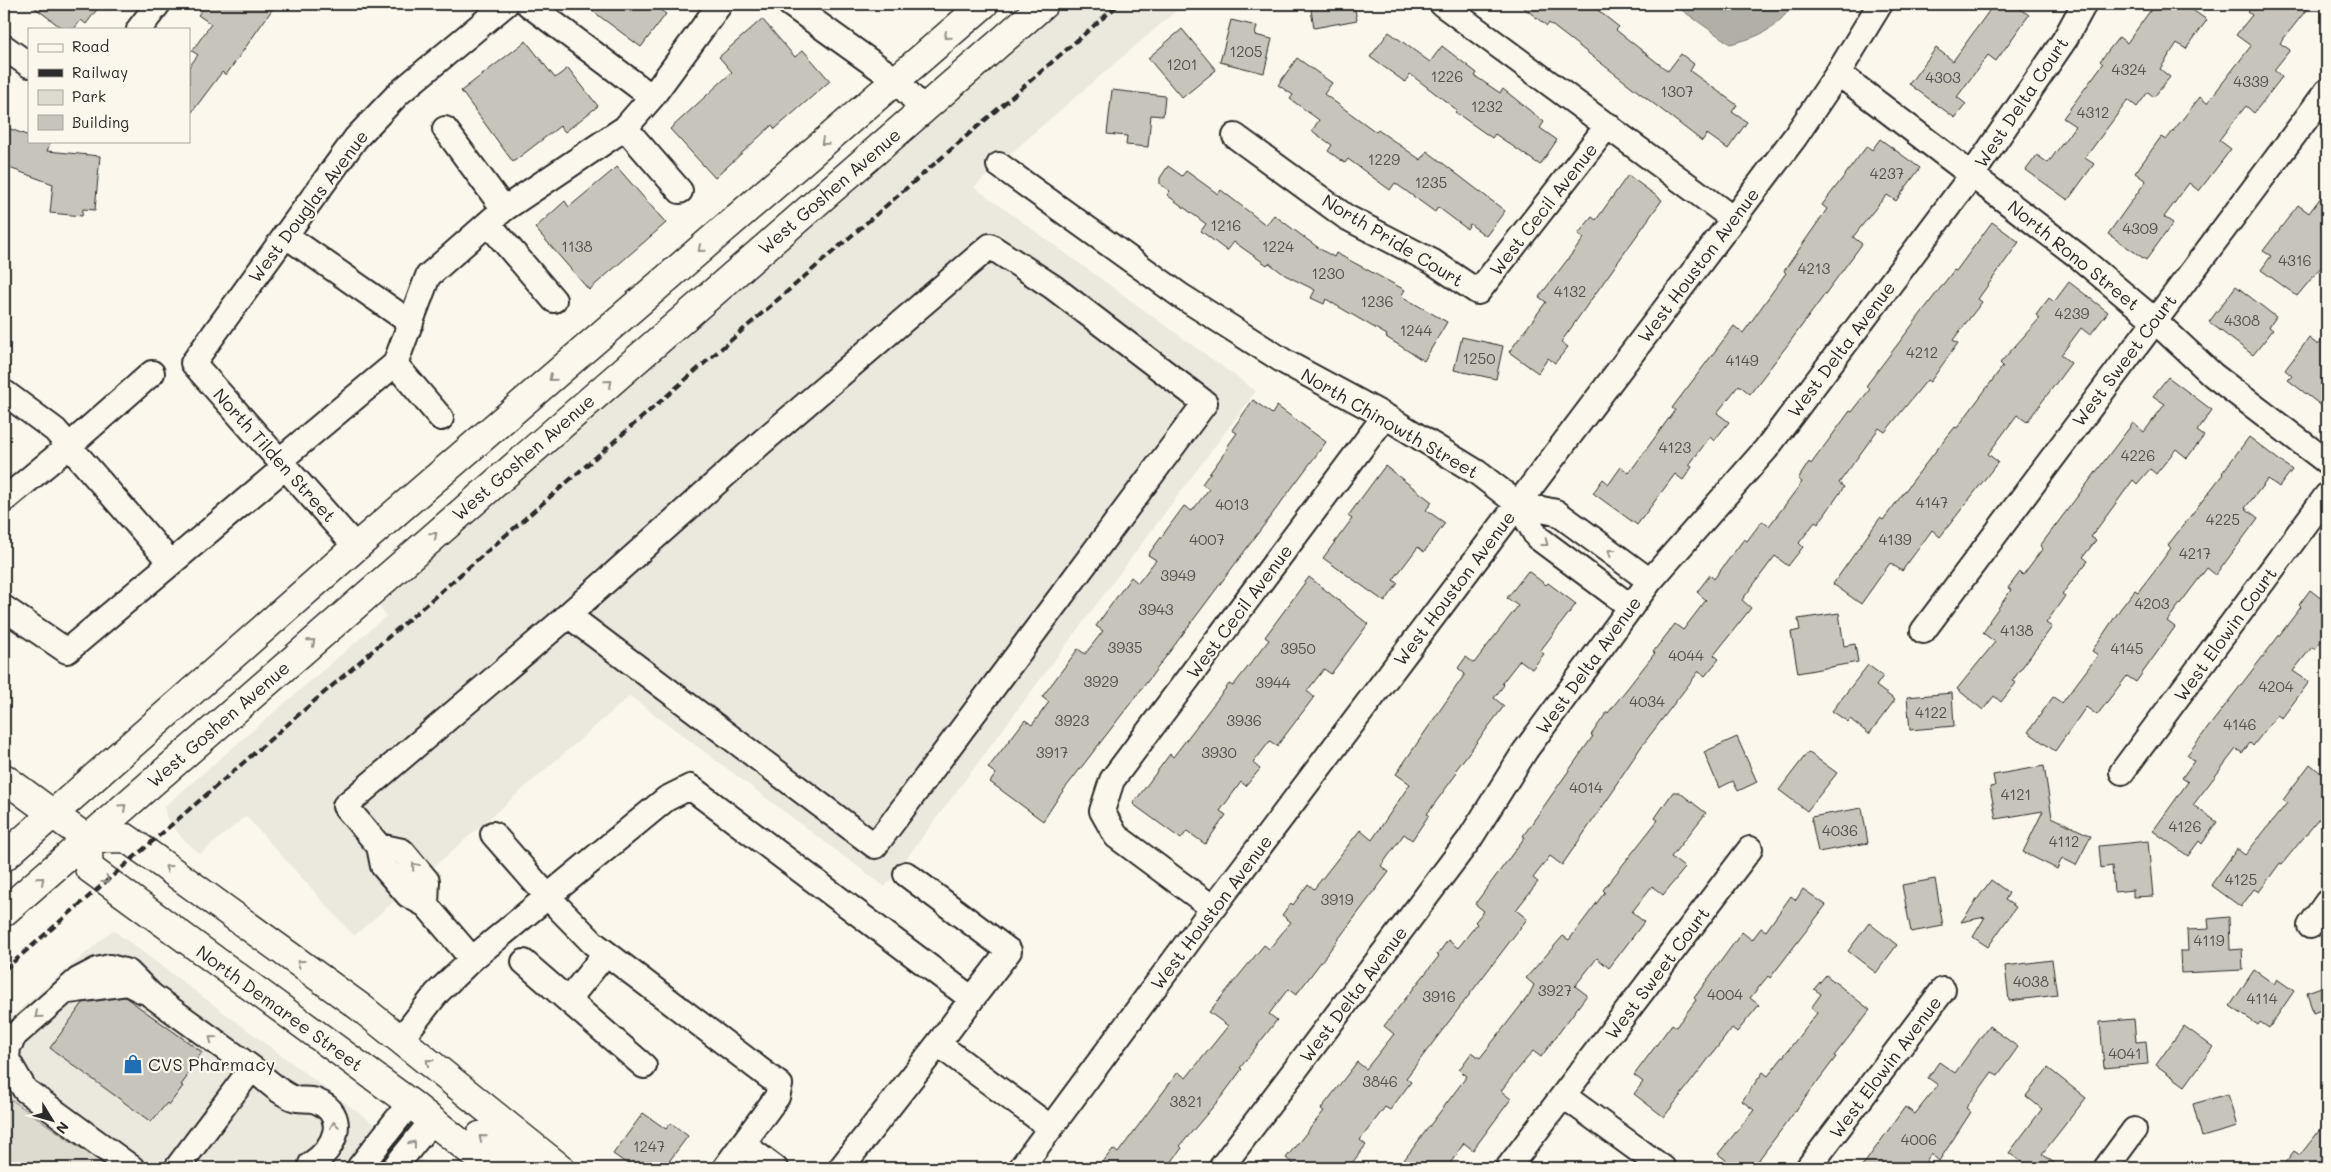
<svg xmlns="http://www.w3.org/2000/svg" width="2331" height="1172" font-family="Mali,sans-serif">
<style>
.built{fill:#ebe8de}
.green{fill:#dddad0;stroke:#84827e}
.water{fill:#b1afa7;stroke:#7b7a75}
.building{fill:#c7c4bc;stroke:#2b2b2b}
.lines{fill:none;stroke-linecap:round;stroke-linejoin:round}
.minor-casing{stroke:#2b2b2b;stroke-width:28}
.major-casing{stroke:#2b2b2b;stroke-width:31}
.minor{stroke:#fbf7ec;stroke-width:24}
.major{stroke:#fbf7ec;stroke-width:28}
.rail{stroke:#2b2b2b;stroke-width:4;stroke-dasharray:8 4;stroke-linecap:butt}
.oneway{stroke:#93918c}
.labels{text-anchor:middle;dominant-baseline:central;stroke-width:4.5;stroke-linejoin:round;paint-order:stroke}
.number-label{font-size:15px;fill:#52514f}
.street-label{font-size:18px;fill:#2b2b2b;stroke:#fbf7ec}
.poi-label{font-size:18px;fill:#2b2b2b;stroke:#fbf7ec;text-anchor:start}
</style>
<rect width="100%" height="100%" fill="#fbf7ec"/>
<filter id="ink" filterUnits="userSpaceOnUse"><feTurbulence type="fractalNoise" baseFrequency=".02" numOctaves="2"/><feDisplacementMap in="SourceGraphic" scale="10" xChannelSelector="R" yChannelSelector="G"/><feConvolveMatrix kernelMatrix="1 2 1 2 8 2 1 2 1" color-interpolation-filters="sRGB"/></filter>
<g filter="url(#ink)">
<path class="built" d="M1068,4H1184L1036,131L974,187L1256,391L885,887L630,696L354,936L246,816L200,854L182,838L166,817L165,806L386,616L379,606L508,486Z
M113,930L433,1168H109L6,1096L4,1093V1023Z"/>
<path class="green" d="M4,1093L6,1096L109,1168H4Z"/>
<path class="water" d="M1673,4H1793C1776,30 1759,37 1730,44Z"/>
<path class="building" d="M30,4H101L86,24L81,20L74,29H63Z
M206,4H276L226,75L222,72L189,116V67L198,55L192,51L211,24L198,15Z
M583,4H652L666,14L641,47Z
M1310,4H1354L1357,20L1314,28Z
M1519,4H1590L1619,27L1616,30L1668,71L1681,54L1694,64L1690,71L1737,105L1732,112L1747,122L1728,149L1707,134L1702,141L1549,23L1547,26Z
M1994,4H2013L2029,15L1996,61L1988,55L1957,97L1966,104L1955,118L1909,84L1936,48L1953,61Z
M2155,4H2184L2207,20L2186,49L2177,43L2160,69L2170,77L2154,97L2148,92L2137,107L2128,100L2085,158L2094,164L2068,200L2026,170L2037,155L2048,163L2075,126L2063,118L2103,64L2100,61L2119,37L2127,43Z
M2255,4H2311L2280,43L2290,50L2274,70L2282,77L2254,113L2246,106L2219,140L2231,149L2199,191L2189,183L2164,217L2173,223L2146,260L2108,234L2146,181L2135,173L2161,137L2166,140L2200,97L2207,103L2251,46L2236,35L2252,15L2248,12Z
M762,19L795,57L803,50L830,81L775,129L772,125L715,178L670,129L732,72L719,57Z
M1231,20L1257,26L1255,35L1272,39L1264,73L1220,62Z
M1182,29L1216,70L1182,98L1148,58Z
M1389,32L1430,62L1442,46L1477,73L1475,76L1500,93L1503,89L1544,122L1540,128L1557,140L1540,165L1495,134L1492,138L1455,112L1457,110L1410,74L1405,82L1370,57Z
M526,41L555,78L568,68L598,106L565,132L560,126L513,162L461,91Z
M1297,58L1332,83L1324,94L1376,132L1378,130L1421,160L1427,151L1505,211L1486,236L1470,224L1467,229L1438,207L1435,212L1395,183L1390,190L1348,159L1345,163L1328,151L1332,145L1312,131L1319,120L1290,99L1293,95L1278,85Z
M1112,90L1165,96L1163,116L1151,115L1148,147L1126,145L1127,136L1107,134Z
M8,128L29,136V141H51L47,151L100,156L95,210L83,209L82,216L50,213L53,184L4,166V139Z
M1880,139L1920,168L1896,201L1887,195L1878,205L1853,237L1862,244L1789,343L1750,394L1739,385L1717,413L1729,422L1714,441L1710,437L1689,465L1692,467L1683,480L1675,474L1637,525L1593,493L1603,479L1609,484L1621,467L1629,473L1675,410L1672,408L1734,326L1743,333L1786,273L1784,271L1827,209L1822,205L1867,146L1872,150Z
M1168,166L1182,176L1186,171L1218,194L1221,190L1266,225L1274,215L1320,249L1334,257L1336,253L1405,290L1401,296L1447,322L1424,361L1386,337L1387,335L1339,307L1326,299L1324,304L1311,298L1315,290L1285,275L1269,263L1267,265L1234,242L1227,251L1201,231L1206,224L1167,195L1170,191L1160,184V178Z
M617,167L666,223L589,290L535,228L565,201L569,207Z
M1628,175L1662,200L1561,342L1568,347L1555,363L1548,358L1538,373L1509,352L1546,302L1539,297L1584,238L1578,234L1592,217L1596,220Z
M2327,189V260L2297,296L2261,270L2271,256L2263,251L2298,205L2309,213Z
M1992,222L2019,242L1978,299L1982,302L1953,340L1958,343L1930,382L1927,380L1885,432L1879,428L1839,483L1844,487L1818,524L1815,522L1799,543L1803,547L1788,566L1775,556L1742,600L1751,608L1714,655L1719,659L1705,676L1699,671L1641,747L1615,786L1616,787L1562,865L1550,856L1533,878L1538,882L1516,910L1527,919L1406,1078L1411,1082L1390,1110L1385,1107L1360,1140L1366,1145L1348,1168H1298L1286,1158L1324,1111L1321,1109L1357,1062L1366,1069L1394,1034L1384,1026L1439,956L1437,955L1448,940L1458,948L1477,924L1475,922L1484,911L1475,904L1525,837L1523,836L1593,736L1591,735L1607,712L1608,713L1655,653L1653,652L1675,624L1683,630L1706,600L1697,592L1710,575L1714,579L1744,539L1747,541L1762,521L1769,526L1782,509L1802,482L1798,479L1809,462L1811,464L1850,411L1852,412L1870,389L1866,386L1954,270L1956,271Z
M2069,282L2108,312L2090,335L2081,328L2061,355L2071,363L2027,422L2017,415L1988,454L1998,462L1940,537L1932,530L1902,571L1890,563L1861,604L1833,584L1880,518L1883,520L1927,462L1955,427L1957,428L2003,366L2000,363L2040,318L2036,315L2049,298L2054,302Z
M2236,286L2276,317L2269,327L2273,330L2253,355L2209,322Z
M2327,333V410L2288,380L2292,376L2285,370L2309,338L2318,345Z
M1462,337L1503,346L1496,379L1454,370Z
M2168,377L2212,410L2197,431L2204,436L2187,458L2176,449L2156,474L2150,469L2137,484L2133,480L2091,537L2096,540L2083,557L2088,561L2062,594L2065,596L2046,623L2052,627L2012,681L2016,683L2001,702L1994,696L1983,710L1957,689L1995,642L1983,633L1990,622L1989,621L2011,590L2008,588L2020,572L2023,575L2043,548L2040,546L2133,423L2144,432L2165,404L2153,396Z
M1253,400L1272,414L1277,406L1326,442L1150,678L1060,795L1043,821L990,782L996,774L988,768L1025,720L1032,725L1049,702L1042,697L1078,649L1085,654L1103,631L1096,626L1131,577L1138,583L1156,560L1148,555L1184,506L1192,511L1209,489L1202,484L1228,448L1227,447L1237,433L1232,430Z
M2249,437L2292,470L2279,487L2268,479L2245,508L2258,518L2216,575L2207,568L2167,621L2175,627L2136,682L2127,676L2097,715L2086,707L2055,751L2028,732L2053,697L2062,703L2098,655L2092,651L2121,608L2135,590L2138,592L2161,562L2171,548L2168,545L2223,474L2222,473Z
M1385,466L1432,502L1426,510L1445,523L1424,552L1418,547L1393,580L1398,583L1385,602L1323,558L1352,519L1348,516Z
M1528,571L1546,585L1548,583L1576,604L1540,651L1544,654L1532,669L1520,660L1502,683L1504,685L1494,698L1504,706L1455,771L1457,773L1427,814L1429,815L1412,840L1404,834L1381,866L1389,872L1296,995L1288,989L1269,1014L1277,1020L1240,1068L1242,1069L1222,1096L1180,1146L1182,1148L1167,1168H1098L1113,1149L1118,1153L1178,1072L1186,1078L1228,1026L1209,1012L1264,945L1269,949L1291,922L1282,915L1291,903L1293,905L1308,884L1314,889L1360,830L1372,840L1410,784L1396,774L1465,674L1458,668L1466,657L1474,663L1518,606L1507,598Z
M1309,577L1368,624L1331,674L1324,669L1307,691L1314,697L1277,746L1270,741L1253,763L1260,769L1246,786L1241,782L1220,811L1226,815L1205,844L1187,831L1181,839L1133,804L1170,754L1173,757L1229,684L1233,686L1269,640L1265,637Z
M2310,590L2327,603V633L2315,649L2312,647L2293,671L2309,682L2282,718L2277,715L2253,746L2250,743L2242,753L2236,749L2193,805L2217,822L2202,844L2199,841L2188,856L2153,831L2188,782L2182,778L2194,761L2187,755L2301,607L2299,605Z
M1839,613L1844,646L1855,644L1858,662L1798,673L1791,632L1800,630L1798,619Z
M1868,665L1883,676L1876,686L1895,700L1869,734L1850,719L1848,722L1832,711Z
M1952,693L1954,726L1910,730L1907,697Z
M1737,737L1757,782L1738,791L1733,781L1719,788L1704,752Z
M1808,752L1837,773L1807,811L1779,790Z
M2310,764L2327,778V809L2282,864L2280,863L2259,892L2254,889L2241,907L2211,885L2237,849L2245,855L2287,803L2283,800Z
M2044,766L2052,817L2091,836L2076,865L2062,858L2057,869L2023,852L2043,811L1996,819L1990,787L1995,786L1993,775Z
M1673,792H1679L1706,813L1671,857L1685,868L1663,895L1652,886L1632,912L1644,922L1609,968L1597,958L1575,986L1587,995L1541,1057L1533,1051L1510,1079L1501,1091L1511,1099L1473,1150L1464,1143L1447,1168H1398L1467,1076L1459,1070L1472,1052L1480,1058L1529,995L1534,985L1526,978L1563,936L1569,940L1605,892L1603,890L1658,820L1655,818Z
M1862,808L1868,843L1818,852L1811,817Z
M2148,841L2153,896L2133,897V890L2114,892L2112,866L2101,868L2099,846Z
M1935,879L1943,926L1911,932L1902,885Z
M1991,880L2009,893L2005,900L2016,907L1988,947L1973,937L1985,917L1961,922Z
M1803,889L1826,905L1770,978L1768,976L1750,998L1759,1005L1737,1032L1732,1028L1664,1117L1634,1094L1643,1082L1634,1075L1672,1024L1676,1027L1696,1000L1694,998L1742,932L1752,940L1761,928L1766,931L1791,896L1796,900Z
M2229,917L2230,950L2242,949L2243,970L2181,973L2180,951H2188L2187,930L2209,929L2208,919Z
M1869,923L1897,945L1876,973L1848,951Z
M2052,960L2057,995L2009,1001L2005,966Z
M2254,970L2274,984L2277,979L2294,991L2269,1028L2260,1022L2258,1025L2230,1006Z
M1826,975L1870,1010L1834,1056L1836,1057L1754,1166L1749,1162L1744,1168H1736L1718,1154L1754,1110L1742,1101L1763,1072L1768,1076L1817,1013L1811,1008L1821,994L1814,989Z
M2327,985V1008L2313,1013L2307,992Z
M125,997L202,1052L186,1075L187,1077L181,1085L183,1086L169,1105L167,1103L151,1122L50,1048L83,1003Z
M2134,1019L2136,1042L2146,1041L2148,1064L2104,1068L2100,1022Z
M1989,1026L2018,1047L1998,1075L1992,1072L1966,1108L1971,1112L1939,1161L1931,1154L1921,1168H1861L1905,1107L1915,1114L1938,1085L1928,1078L1939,1062L1955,1073Z
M2184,1026L2213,1047L2185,1086L2156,1065Z
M2048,1068L2086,1098L2042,1154L2061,1168H2030L2009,1153L2042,1109L2026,1096Z
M2228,1094L2237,1127L2202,1137L2193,1104Z
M643,1113L666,1129L671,1123L688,1136L664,1168H633L613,1154Z
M2327,1121V1168H2281L2294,1151L2300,1155Z"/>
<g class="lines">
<defs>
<path id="minor" d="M528,4L652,97
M790,4L896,80L923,109
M1442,4L1732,218
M139,29L158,4
M4,47L29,65
M1838,73L2078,256L2154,320L2213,375L2327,462
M625,128L680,191
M445,129L504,209
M1235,136L1346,217L1433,262L1478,292L1608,125
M999,165L1181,296L1285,362L1385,416L1478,473L1518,504L1537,537L1631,607
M488,223L554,300
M285,235L411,323
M395,364L441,418
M5,393L55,430L69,446L152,373
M279,461L395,364L428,276L504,209L625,128L652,97L720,4
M4,500L69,446L171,563
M1518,504L1556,512L1650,581
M356,547L193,363L356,138L399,93L506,4
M4,608L67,651L285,467
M1923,631L2327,91
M2122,772L2327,495
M493,834L548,897L593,943L780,1085L777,1097L725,1168
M379,846L402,851L427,881L426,905
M906,874L1009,951L972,999
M1213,908L1116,836L1102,811L1112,780L1385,416
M2310,926L2327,902
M472,959L666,799L690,787L972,999L938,1044L1051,1128
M524,962L644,1066
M69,991L127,983L143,991
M568,1000L606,953
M401,1039L437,993L472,959L426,905L408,895L383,866L379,846L345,806L563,620L568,615L762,442L990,246L1053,287L1205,403L875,846L568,615
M1564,1096L1663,1168
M743,1144L775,1168
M132,1168L25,1090L7,1059L8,1047L15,1035L78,980L97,970L110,967L128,972L151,995L252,1068
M177,1168L252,1068C264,1078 278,1092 293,1098C299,1101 308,1098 316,1101C350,1114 335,1150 311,1164
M359,1168L410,1103
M394,1168L432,1121
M841,1168L938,1044
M1021,1168L1213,908L1795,137L1838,73L1880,4
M1221,1168L1469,840L1525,751L1650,581L1766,449L1972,175L2065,39L2084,4
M1508,1168L1750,849
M1808,1168L1943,990
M2106,1168L2134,1130"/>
<path id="major" d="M4,778L87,839L126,838L143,850L360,1007L560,1168
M87,839L89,868L410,1103L492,1168
M4,857L356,547L984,4
M4,912L1044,4
M480,1136L521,1168"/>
</defs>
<use href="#minor" class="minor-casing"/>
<use href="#major" class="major-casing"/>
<use href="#minor" class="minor"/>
<use href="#major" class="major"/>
<path class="rail" d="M4,970L1119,4"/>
</g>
<defs><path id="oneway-chevron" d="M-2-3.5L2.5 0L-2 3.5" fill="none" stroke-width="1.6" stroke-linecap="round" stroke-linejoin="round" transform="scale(1.25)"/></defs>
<g class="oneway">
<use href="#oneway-chevron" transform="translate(947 36) rotate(139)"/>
<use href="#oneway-chevron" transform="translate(824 142) rotate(139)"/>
<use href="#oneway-chevron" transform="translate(701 249) rotate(139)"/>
<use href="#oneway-chevron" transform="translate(552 378) rotate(139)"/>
<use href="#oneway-chevron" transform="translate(609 383) rotate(-41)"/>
<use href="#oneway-chevron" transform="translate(434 535) rotate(-41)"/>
<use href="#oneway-chevron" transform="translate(1545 543) rotate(37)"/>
<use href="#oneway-chevron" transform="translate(1611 552) rotate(-144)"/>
<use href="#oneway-chevron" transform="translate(312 642) rotate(-41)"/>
<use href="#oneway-chevron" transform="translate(123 807) rotate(-42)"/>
<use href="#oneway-chevron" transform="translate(415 866) rotate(-130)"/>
<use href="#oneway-chevron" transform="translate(168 868) rotate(-144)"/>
<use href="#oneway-chevron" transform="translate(41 880) rotate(-41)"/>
<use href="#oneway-chevron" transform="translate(106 880) rotate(36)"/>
<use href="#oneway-chevron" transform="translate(300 963) rotate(-144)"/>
<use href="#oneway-chevron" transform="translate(38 1015) rotate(139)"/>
<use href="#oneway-chevron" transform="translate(212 1039) rotate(-144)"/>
<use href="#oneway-chevron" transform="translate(429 1062) rotate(-141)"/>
<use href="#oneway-chevron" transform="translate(334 1125) rotate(-99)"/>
<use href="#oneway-chevron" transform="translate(482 1138) rotate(-140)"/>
<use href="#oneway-chevron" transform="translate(413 1144) rotate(-52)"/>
</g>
</g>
<defs>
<symbol id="shop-bare" viewBox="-9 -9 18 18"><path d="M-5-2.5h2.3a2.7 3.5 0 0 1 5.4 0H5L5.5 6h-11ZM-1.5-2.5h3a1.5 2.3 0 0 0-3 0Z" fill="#1f6fb2" stroke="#fbf7ec" stroke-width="2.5" paint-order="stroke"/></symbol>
</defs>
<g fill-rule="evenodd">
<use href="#shop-bare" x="119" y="1050" width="28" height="28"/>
</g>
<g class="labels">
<g class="number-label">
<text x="1246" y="51">1205</text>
<text x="1182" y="64">1201</text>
<text x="2129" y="69">4324</text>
<text x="1447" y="76">1226</text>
<text x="1943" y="77">4303</text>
<text x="2251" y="81">4339</text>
<text x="1677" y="91">1307</text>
<text x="1487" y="106">1232</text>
<text x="2093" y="112">4312</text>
<text x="1384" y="159">1229</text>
<text x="1887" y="173">4237</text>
<text x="1431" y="182">1235</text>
<text x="1226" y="225">1216</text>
<text x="2140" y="228">4309</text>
<text x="577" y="246">1138</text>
<text x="1278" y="246">1224</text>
<text x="2295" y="260">4316</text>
<text x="1814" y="268">4213</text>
<text x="1328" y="273">1230</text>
<text x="1570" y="291">4132</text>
<text x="1377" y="301">1236</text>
<text x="2072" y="313">4239</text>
<text x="2242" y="320">4308</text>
<text x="1416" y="330">1244</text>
<text x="1922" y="352">4212</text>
<text x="1479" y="358">1250</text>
<text x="1742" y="360">4149</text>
<text x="1675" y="447">4123</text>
<text x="2138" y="455">4226</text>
<text x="1932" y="502">4147</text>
<text x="1232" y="504">4013</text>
<text x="2223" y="519">4225</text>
<text x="1207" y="539">4007</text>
<text x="1895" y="539">4139</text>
<text x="2195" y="553">4217</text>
<text x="1178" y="575">3949</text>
<text x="2152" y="603">4203</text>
<text x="1156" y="609">3943</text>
<text x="2017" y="630">4138</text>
<text x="1125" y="647">3935</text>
<text x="1298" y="648">3950</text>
<text x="2127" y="648">4145</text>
<text x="1686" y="655">4044</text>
<text x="1101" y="681">3929</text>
<text x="1273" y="682">3944</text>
<text x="2276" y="686">4204</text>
<text x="1647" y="701">4034</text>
<text x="1931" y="712">4122</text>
<text x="1072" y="720">3923</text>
<text x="1244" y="720">3936</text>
<text x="2240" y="724">4146</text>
<text x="1052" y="752">3917</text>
<text x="1219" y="752">3930</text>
<text x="1586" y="787">4014</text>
<text x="2016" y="794">4121</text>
<text x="2185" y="826">4126</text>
<text x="1840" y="830">4036</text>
<text x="2064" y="841">4112</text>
<text x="2241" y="879">4125</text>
<text x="1337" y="899">3919</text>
<text x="2209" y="940">4119</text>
<text x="2031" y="981">4038</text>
<text x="1555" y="990">3927</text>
<text x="1725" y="994">4004</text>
<text x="1439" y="996">3916</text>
<text x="2262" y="998">4114</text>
<text x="2125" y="1053">4041</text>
<text x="1380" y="1081">3846</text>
<text x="1186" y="1101">3821</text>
<text x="1919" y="1139">4006</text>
<text x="649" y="1146">1247</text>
</g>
<g class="street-label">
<text transform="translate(2021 102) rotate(-56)">West Delta Court</text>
<text transform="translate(829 191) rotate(-41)">West Goshen Avenue</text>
<text transform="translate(308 206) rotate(-53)">West Douglas Avenue</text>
<text transform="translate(1543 209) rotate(-52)">West Cecil Avenue</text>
<text transform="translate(1393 240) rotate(31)">North Pride Court</text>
<text transform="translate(2074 255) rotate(39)">North Rono Street</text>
<text transform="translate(1698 265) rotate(-53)">West Houston Avenue</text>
<text transform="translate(1841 349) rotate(-53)">West Delta Avenue</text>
<text transform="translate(2124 360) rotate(-53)">West Sweet Court</text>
<text transform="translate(1390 423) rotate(30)">North Chinowth Street</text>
<text transform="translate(275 455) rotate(48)">North Tilden Street</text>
<text transform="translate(523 457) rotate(-41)">West Goshen Avenue</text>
<text transform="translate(1454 588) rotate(-53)">West Houston Avenue</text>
<text transform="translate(1239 611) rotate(-53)">West Cecil Avenue</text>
<text transform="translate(2225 634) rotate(-54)">West Elowin Court</text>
<text transform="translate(1588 665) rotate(-54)">West Delta Avenue</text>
<text transform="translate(218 724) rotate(-41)">West Goshen Avenue</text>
<text transform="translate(1211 912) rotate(-53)">West Houston Avenue</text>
<text transform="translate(1657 973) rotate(-53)">West Sweet Court</text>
<text transform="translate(1353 994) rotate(-53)">West Delta Avenue</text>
<text transform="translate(280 1008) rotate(36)">North Demaree Street</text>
<text transform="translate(1885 1067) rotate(-53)">West Elowin Avenue</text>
</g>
<g class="poi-label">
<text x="148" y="1064">CVS Pharmacy</text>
</g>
</g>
<rect width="2331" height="1172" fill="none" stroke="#fbf7ec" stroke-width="20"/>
<rect x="10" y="10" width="2311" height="1152" fill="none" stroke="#2b2b2b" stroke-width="2" filter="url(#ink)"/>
<rect x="28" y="28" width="162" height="115" fill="#fbf7ec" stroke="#a8a59f"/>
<rect x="38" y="44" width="25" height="8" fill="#fbf7ec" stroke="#a8a59f"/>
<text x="72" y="52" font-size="15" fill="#2b2b2b">Road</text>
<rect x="38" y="69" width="25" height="8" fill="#2b2b2b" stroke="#a8a59f"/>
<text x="72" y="78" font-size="15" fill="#2b2b2b">Railway</text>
<rect x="38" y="90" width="25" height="15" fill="#dddad0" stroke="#a8a59f"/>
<text x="72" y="102" font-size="15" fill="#2b2b2b">Park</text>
<rect x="38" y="115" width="25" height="15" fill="#c7c4bc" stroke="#a8a59f"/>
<text x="72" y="128" font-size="15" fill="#2b2b2b">Building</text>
<g transform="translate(52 1120) rotate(127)" stroke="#fbf7ec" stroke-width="4" paint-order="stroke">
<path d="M0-4L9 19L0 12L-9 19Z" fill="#2b2b2b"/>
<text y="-8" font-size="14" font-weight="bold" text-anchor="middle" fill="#2b2b2b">N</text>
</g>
</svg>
